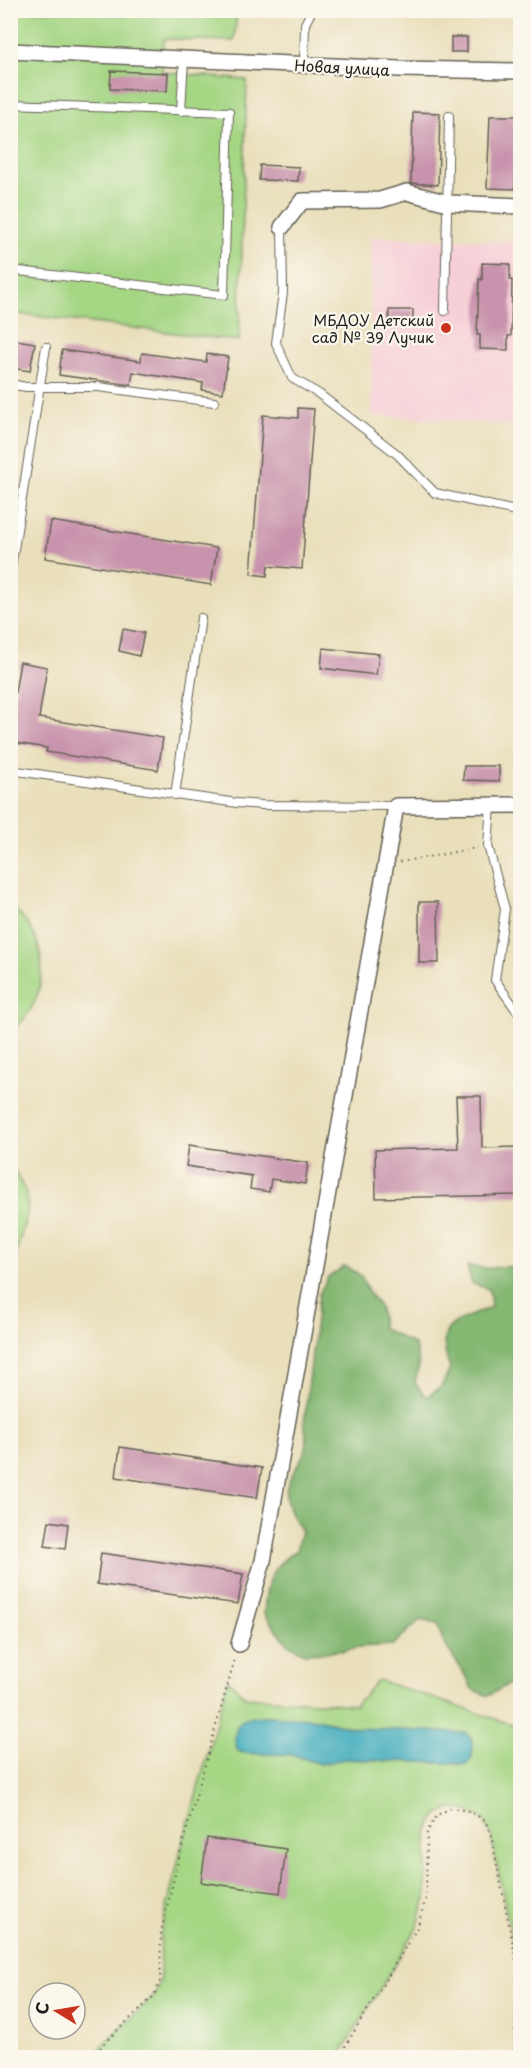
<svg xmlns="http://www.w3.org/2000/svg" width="531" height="2068" font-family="'Playpen Sans',sans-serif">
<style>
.built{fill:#f6cfd7}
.green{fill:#a5d684;stroke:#607950;stroke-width:1.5;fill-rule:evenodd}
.forest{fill:#84b772;stroke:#506a47;stroke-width:1.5}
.water{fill:#3facbd;stroke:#2e646c;stroke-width:1.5}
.building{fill:#c893ac}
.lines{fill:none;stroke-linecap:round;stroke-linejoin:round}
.service-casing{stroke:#646054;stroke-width:10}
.minor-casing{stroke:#646054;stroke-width:18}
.path{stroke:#646054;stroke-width:2;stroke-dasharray:1.5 4.5;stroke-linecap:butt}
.service{stroke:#fff;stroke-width:8}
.minor{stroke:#fff;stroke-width:15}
.poi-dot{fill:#c8321e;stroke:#fbf7ec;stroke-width:2}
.labels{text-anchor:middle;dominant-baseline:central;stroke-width:4.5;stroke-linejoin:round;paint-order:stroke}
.street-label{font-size:15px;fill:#1c1c1c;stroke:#fbf7ec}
.poi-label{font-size:15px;fill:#1c1c1c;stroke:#fbf7ec;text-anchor:end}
</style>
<rect width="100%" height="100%" fill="#fbf7ec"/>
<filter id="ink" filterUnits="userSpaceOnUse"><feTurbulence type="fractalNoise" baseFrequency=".0167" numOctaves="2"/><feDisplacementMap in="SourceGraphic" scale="12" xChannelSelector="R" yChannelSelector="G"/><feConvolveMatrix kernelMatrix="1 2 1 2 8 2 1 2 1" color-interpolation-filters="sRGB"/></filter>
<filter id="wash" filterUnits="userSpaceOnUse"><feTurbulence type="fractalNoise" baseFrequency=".008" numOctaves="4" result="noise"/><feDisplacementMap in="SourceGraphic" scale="24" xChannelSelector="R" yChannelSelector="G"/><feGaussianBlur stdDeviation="1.35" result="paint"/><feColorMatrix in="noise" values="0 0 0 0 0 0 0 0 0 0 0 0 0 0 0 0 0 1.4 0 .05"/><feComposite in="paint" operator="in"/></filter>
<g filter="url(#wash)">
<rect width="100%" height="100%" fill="#e9dfbb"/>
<path class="built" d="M370,237L520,241V426L372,415Z"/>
<path class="green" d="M11,11H237L234,41L164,39L162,72L247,80L239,341L11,313Z
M10,906C52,936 52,1001 11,1031Z
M11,1163L26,1193L28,1210L11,1272Z
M228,1680L245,1697L355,1705L378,1680L520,1727V1965H517L491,1835L484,1820L468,1811L451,1808L437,1815L427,1832L426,1898L417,1928L343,2050L341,2057L93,2058L104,2043L154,1996L160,1981L161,1932L181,1849ZM266,1716L311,1718L356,1728L466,1733L472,1739L467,1764L345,1759L320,1764L294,1755L244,1753L246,1718Z"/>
<path class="forest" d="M345,1266L361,1276L369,1293L380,1308L382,1328L415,1345L419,1365L415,1383L426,1397L441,1387L450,1369C433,1321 455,1324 491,1307L489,1289L472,1284L467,1266L487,1268L520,1266V1674L519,1678L488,1696L472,1689L464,1673L443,1642L438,1624L420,1620L393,1645L357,1647L341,1651L304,1653L288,1644L264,1614C267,1583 267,1568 296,1551L301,1531C295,1521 286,1508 286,1496C285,1476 305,1462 307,1443C307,1437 305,1429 304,1424L319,1294L328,1277Z"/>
<path class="water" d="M266,1716L311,1718L356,1728L466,1733L472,1739V1758L467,1764L345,1759L320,1764L294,1755L244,1753L238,1751C233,1742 234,1723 245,1719C251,1716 260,1717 266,1716Z"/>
<g id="blocks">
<path class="building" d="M451,37H467V52H451Z
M111,71L168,73L167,91L110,89Z
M413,112L440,113L438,185L411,183Z
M490,116H517L515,189L487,188Z
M260,165L299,167L298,181L259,180Z
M482,263L510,264V280H512L511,336H508V350L480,349V335H477L479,279L482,280Z
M389,310H413V323L389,322Z
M10,339L35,343L30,371L10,368Z
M62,350L141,361L142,353L206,362L207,354L228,357L223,393L202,390L203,383L133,372L131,385L59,375Z
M298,408L314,409L302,569L268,566L267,576L251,574L263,415L298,418Z
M51,521L217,548L211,585L45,558Z
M123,629L144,633L139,656L119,651Z
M323,648L379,654L376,675L321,668Z
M20,662L47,667L39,718L163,738L158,770L46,752L47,748L10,742V723Z
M464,766H499V781L463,780Z
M419,902H438L439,963H419Z
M456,1096H481L482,1148L520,1147V1195L376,1198L375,1150L458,1148Z
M189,1145L308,1163L305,1184L271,1179L269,1192L250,1189L252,1176L186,1166Z
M120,1447L262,1468L257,1498L116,1477Z
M49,1521L68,1524L65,1549L45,1546Z
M101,1553L243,1574L238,1604L97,1584Z
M207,1838L286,1849L280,1893L201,1882Z"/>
</g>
</g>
<g filter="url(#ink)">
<use href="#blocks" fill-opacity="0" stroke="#646054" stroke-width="1.5"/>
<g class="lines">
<defs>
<path id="service" d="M304,65L305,24L312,10
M10,104L229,112L224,295L10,270
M181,111L184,59
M282,227L283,293L276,343L292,378L319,394L397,454L435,493L520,512
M445,311L449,116
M10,384L26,387H98L214,402
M10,574L46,347
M10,770L237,803L262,805L396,806
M175,795L201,618
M491,805L488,846L505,909L495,980L517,1011"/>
<path id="minor" d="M10,51L399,69L520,71
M282,227L302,201L380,200L407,192L448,203L520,206
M239,1644L263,1561L396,806L520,805"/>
</defs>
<use href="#service" class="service-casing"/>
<use href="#minor" class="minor-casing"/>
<path class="path" d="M400,862L477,848
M93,2058L104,2043L154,1996L160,1981L161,1932L181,1849L235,1659
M341,2058L343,2050L417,1928L426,1898L427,1832L437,1815L451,1808L468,1811L485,1820L491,1835L517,1965L514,2058"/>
<use href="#service" class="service"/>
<use href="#minor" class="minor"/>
</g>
</g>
<circle class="poi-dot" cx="446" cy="328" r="6"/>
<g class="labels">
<g class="street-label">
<text transform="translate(342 67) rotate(3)">Новая улица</text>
</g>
<g class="poi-label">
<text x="434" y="319">МБДОУ Детский<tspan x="434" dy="17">сад № 39 Лучик</tspan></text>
</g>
</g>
<rect width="531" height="2068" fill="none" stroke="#fbf7ec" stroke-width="36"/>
<g transform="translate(57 2011) rotate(281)"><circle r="28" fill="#fbf7ec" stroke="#a29f99" stroke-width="1.5"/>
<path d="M0-4.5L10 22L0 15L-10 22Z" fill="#c8321e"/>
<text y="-9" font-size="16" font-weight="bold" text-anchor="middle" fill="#1c1c1c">С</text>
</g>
</svg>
